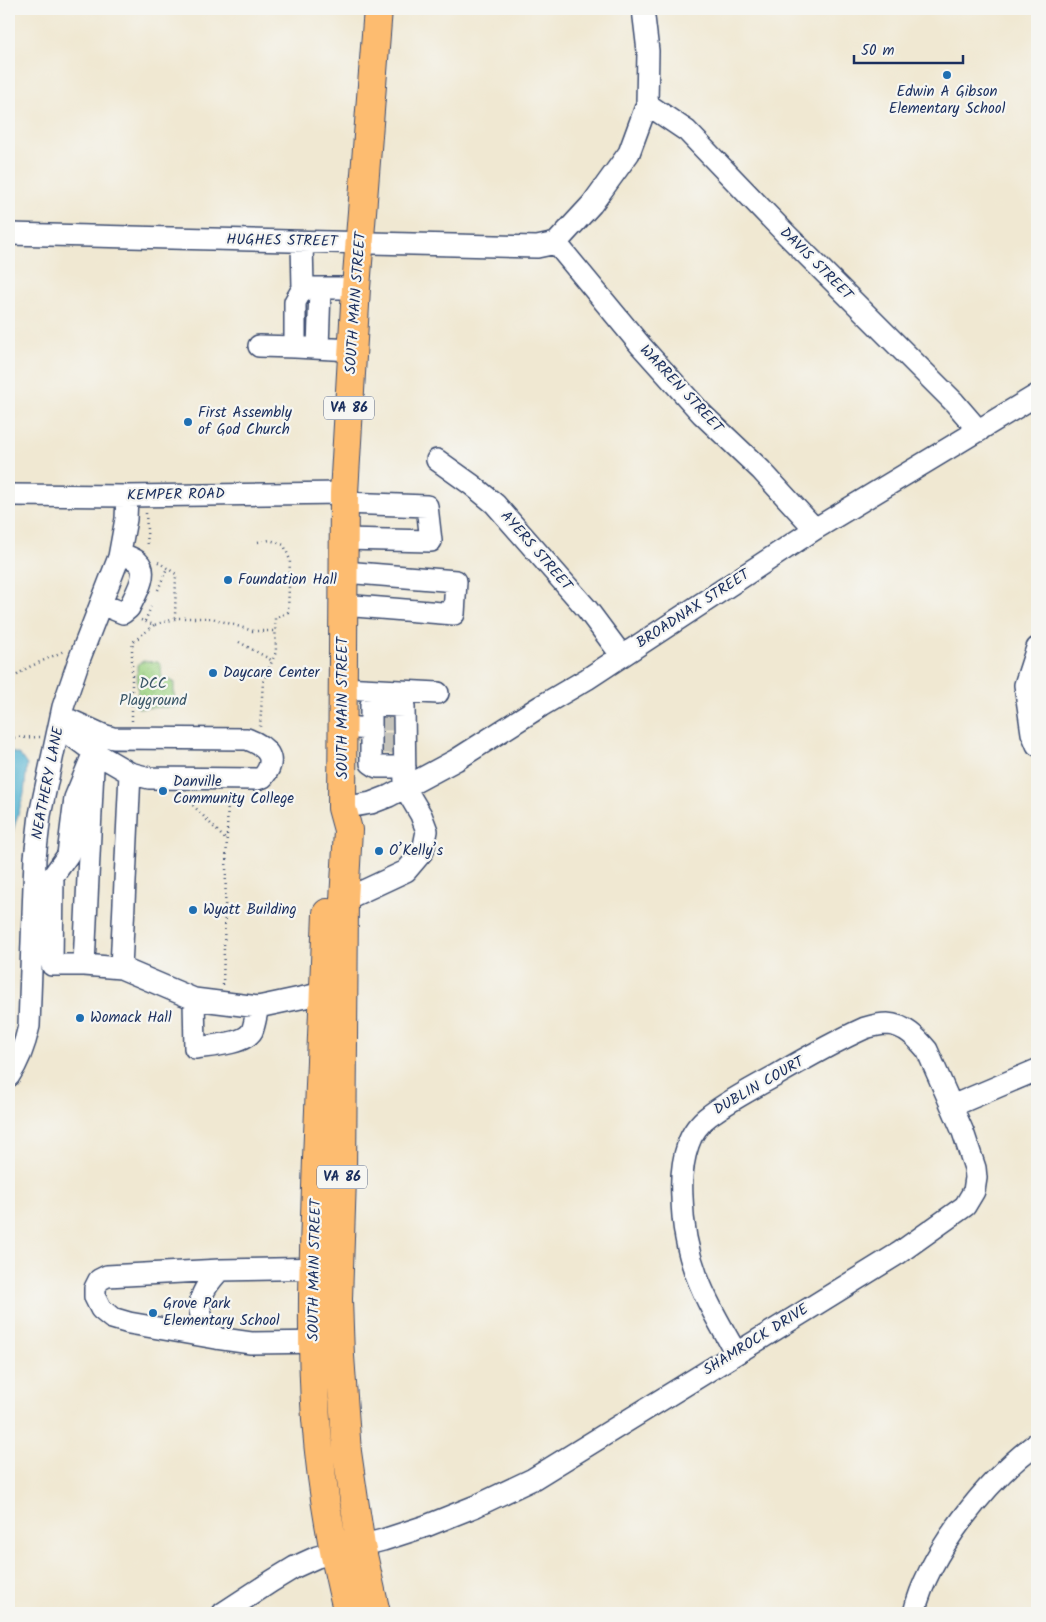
<svg xmlns="http://www.w3.org/2000/svg" width="1046" height="1622" font-family="Kalam,sans-serif">
<style>
.green{fill:url(#green-dots);stroke:#5d8271}
.water{fill:#54b4d2;stroke:#387298}
.lines{fill:none;stroke-linecap:round;stroke-linejoin:round}
.minor-tunnel{stroke:#c5c3bb;stroke-width:21;stroke-dasharray:21 11;stroke-linecap:butt}
.minor-casing{stroke:#3b4b6f;stroke-width:24}
.major-casing{stroke:#3b4b6f;stroke-width:30}
.path{stroke:#3b4b6f;stroke-width:2.5;stroke-dasharray:1 4;stroke-linecap:butt}
.minor{stroke:#fff;stroke-width:21}
.major{stroke:#fdbc70;stroke-width:28}
.poi-dot{fill:#1f6fb2;stroke:#f6f6f2;stroke-width:2}
.labels{text-anchor:middle;dominant-baseline:central;stroke-width:4.5;stroke-linejoin:round;paint-order:stroke}
.shield{fill:#f6f6f2;stroke:#5d6b8a;stroke-width:1}
.shield-label{font-size:14px;font-weight:bold;fill:#1b2f5e}
.poi-label{font-size:15px;fill:#1b2f5e;stroke:#f6f6f2;text-anchor:start}
.street-label{font-size:15px;fill:#1b2f5e;stroke:#f6f6f2}
.park-label{font-size:15px;fill:#3c5868;stroke:#f6f6f2}
</style>
<defs>
<pattern id="green-dots" width="8" height="8" patternUnits="userSpaceOnUse" patternTransform="scale(1.25)"><rect width="8" height="8" fill="#9fd484"/><path d="M2 2h.1M6 6h.1" fill="none" stroke="#88b674" stroke-width="1.8" stroke-linecap="round"/></pattern>
</defs>
<rect width="100%" height="100%" fill="#f6f6f2"/>
<filter id="ink" filterUnits="userSpaceOnUse"><feTurbulence type="fractalNoise" baseFrequency=".02" numOctaves="2"/><feDisplacementMap in="SourceGraphic" scale="10" xChannelSelector="R" yChannelSelector="G"/><feConvolveMatrix kernelMatrix="1 2 1 2 8 2 1 2 1" color-interpolation-filters="sRGB"/></filter>
<filter id="wash" filterUnits="userSpaceOnUse"><feTurbulence type="fractalNoise" baseFrequency=".0096" numOctaves="4" result="noise"/><feDisplacementMap in="SourceGraphic" scale="20" xChannelSelector="R" yChannelSelector="G"/><feGaussianBlur stdDeviation="1.12" result="paint"/><feColorMatrix in="noise" values="0 0 0 0 0 0 0 0 0 0 0 0 0 0 0 0 0 1.4 0 .05"/><feComposite in="paint" operator="in"/></filter>
<g filter="url(#wash)">
<rect width="100%" height="100%" fill="#f0e8d2"/>
<path class="green" d="M143,661L159,662L161,667L162,680H170L174,682V693L176,707L138,708L137,665Z"/>
<path class="water" d="M9,751L20,755L27,765L24,794L11,838L9,839Z"/>
</g>
<g filter="url(#ink)">
<g class="lines">
<path class="minor-tunnel" d="M379,720H396
M379,743H395"/>
<defs>
<path id="minor" d="M647,104L687,131L786,234L954,402L979,431
M9,234L537,247L556,243
M302,242L303,288L295,302V347L352,350
M556,243L641,346L702,414L761,470L815,529
M556,243L592,204L629,153L647,104L648,51L643,9
M305,288H356
M259,346L295,347
M318,348L320,289
M437,460L472,485L495,504L587,609L622,656
M9,495L127,496L344,493
M344,539L431,541L427,506L344,503
M101,604L123,613L129,608C134,597 150,573 138,562C134,558 125,556 120,553
M343,605L454,614L456,581L344,572
M1037,648L1025,685L1032,733L1037,745
M343,688L438,693
M59,726L94,752L130,773L149,778L257,779L263,777C279,758 266,746 247,739L113,738L103,735L61,716
M343,727L371,729V705L404,706L405,788L421,815L427,831L423,851L406,871L344,900
M371,729V763L377,767H405
M93,768L84,965L121,968
M130,773L121,968L194,999
M342,808L371,803L389,796L456,760L541,706L587,679L815,529L1037,395
M84,965H52L53,876L68,855L75,798L94,752
M258,1007C256,1014 255,1024 252,1031C245,1044 209,1046 195,1048L194,999L258,1007L324,993
M9,1076C20,1060 25,1044 29,1026L35,858L40,815L63,707L79,660L119,557L126,519L127,496
M952,1106L1037,1070
M327,1268L220,1270L107,1276L99,1280L95,1288V1297L101,1309L112,1318L129,1323L216,1338L251,1343L329,1342
M216,1338C191,1313 197,1294 220,1270
M223,1613L272,1581L295,1567L317,1557L383,1540L426,1526L476,1506L533,1479L899,1253L965,1206L974,1191L976,1178L975,1168L963,1132L927,1050C917,1038 905,1025 887,1024C880,1024 872,1026 865,1028C834,1042 804,1059 775,1076C753,1088 730,1100 710,1115C700,1122 691,1134 688,1145C682,1162 681,1180 682,1197C683,1262 705,1298 736,1353
M914,1613C929,1552 987,1480 1037,1443"/>
<path id="major" d="M327,913C324,995 320,1077 317,1159C314,1246 310,1333 316,1419C321,1485 332,1550 348,1613
M376,1613L361,1546L354,1500L347,1452L340,1356L338,1299L342,1178L344,900L348,830L342,808L344,493L356,288L378,9"/>
</defs>
<use href="#minor" class="minor-casing"/>
<use href="#major" class="major-casing"/>
<path class="path" d="M146,513L148,547
M258,542L270,540L284,545L290,560L288,612L275,618L276,652L263,682L260,727
M158,562L176,574L175,618
M158,590L167,568
M141,620L154,625L178,618H212L253,631H275
M145,621L151,607
M239,642L273,661
M9,681L27,668L64,651
M132,721V650L133,642L154,625
M9,738L40,737
M181,796L189,801L225,839
M223,985L228,796"/>
<use href="#minor" class="minor"/>
<use href="#major" class="major"/>
</g>
</g>
<g class="poi-dot">
<circle cx="947" cy="75" r="5"/>
<circle cx="188" cy="422" r="5"/>
<circle cx="228" cy="580" r="5"/>
<circle cx="213" cy="673" r="5"/>
<circle cx="163" cy="791" r="5"/>
<circle cx="379" cy="851" r="5"/>
<circle cx="193" cy="910" r="5"/>
<circle cx="80" cy="1018" r="5"/>
<circle cx="153" cy="1313" r="5"/>
</g>
<g class="labels">
<g class="shield">
<rect x="324" y="396.5" width="50" height="23" rx="4"/>
<rect x="317" y="1165.5" width="50" height="23" rx="4"/>
</g>
<g class="shield-label">
<text x="349" y="408">VA 86</text>
<text x="342" y="1177">VA 86</text>
</g>
<g class="poi-label">
<text x="947" y="92" text-anchor="middle">Edwin A Gibson<tspan x="947" dy="17">Elementary School</tspan></text>
<text x="198" y="413">First Assembly<tspan x="198" dy="17">of God Church</tspan></text>
<text x="238" y="580">Foundation Hall</text>
<text x="223" y="673">Daycare Center</text>
<text x="173" y="782">Danville<tspan x="173" dy="17">Community College</tspan></text>
<text x="389" y="851">O’Kelly’s</text>
<text x="203" y="910">Wyatt Building</text>
<text x="90" y="1018">Womack Hall</text>
<text x="163" y="1304">Grove Park<tspan x="163" dy="17">Elementary School</tspan></text>
</g>
<g class="street-label">
<text transform="translate(282 241) rotate(1)">HUGHES STREET</text>
<text transform="translate(816 264) rotate(45)">DAVIS STREET</text>
<text transform="translate(356 303) rotate(-86)">SOUTH MAIN STREET</text>
<text transform="translate(681 389) rotate(47)">WARREN STREET</text>
<text transform="translate(176 495) rotate(-1)">KEMPER ROAD</text>
<text transform="translate(536 551) rotate(49)">AYERS STREET</text>
<text transform="translate(693 609) rotate(-33)">BROADNAX STREET</text>
<text transform="translate(343 708) rotate(-90)">SOUTH MAIN STREET</text>
<text transform="translate(48 783) rotate(-79)">NEATHERY LANE</text>
<text transform="translate(759 1086) rotate(-30)">DUBLIN COURT</text>
<text transform="translate(315 1270) rotate(-89)">SOUTH MAIN STREET</text>
<text transform="translate(756 1340) rotate(-32)">SHAMROCK DRIVE</text>
</g>
<g class="park-label">
<text x="153" y="684">DCC<tspan x="153" dy="17">Playground</tspan></text>
</g>
</g>
<rect width="1046" height="1622" fill="none" stroke="#f6f6f2" stroke-width="30"/>
<path d="M854 55v8h109v-8" fill="none" stroke="#1b2f5e" stroke-width="2.5"/>
<text x="861" y="55" font-size="15" fill="#1b2f5e" stroke="#f6f6f2" stroke-width="4" paint-order="stroke">50 m</text>
</svg>
